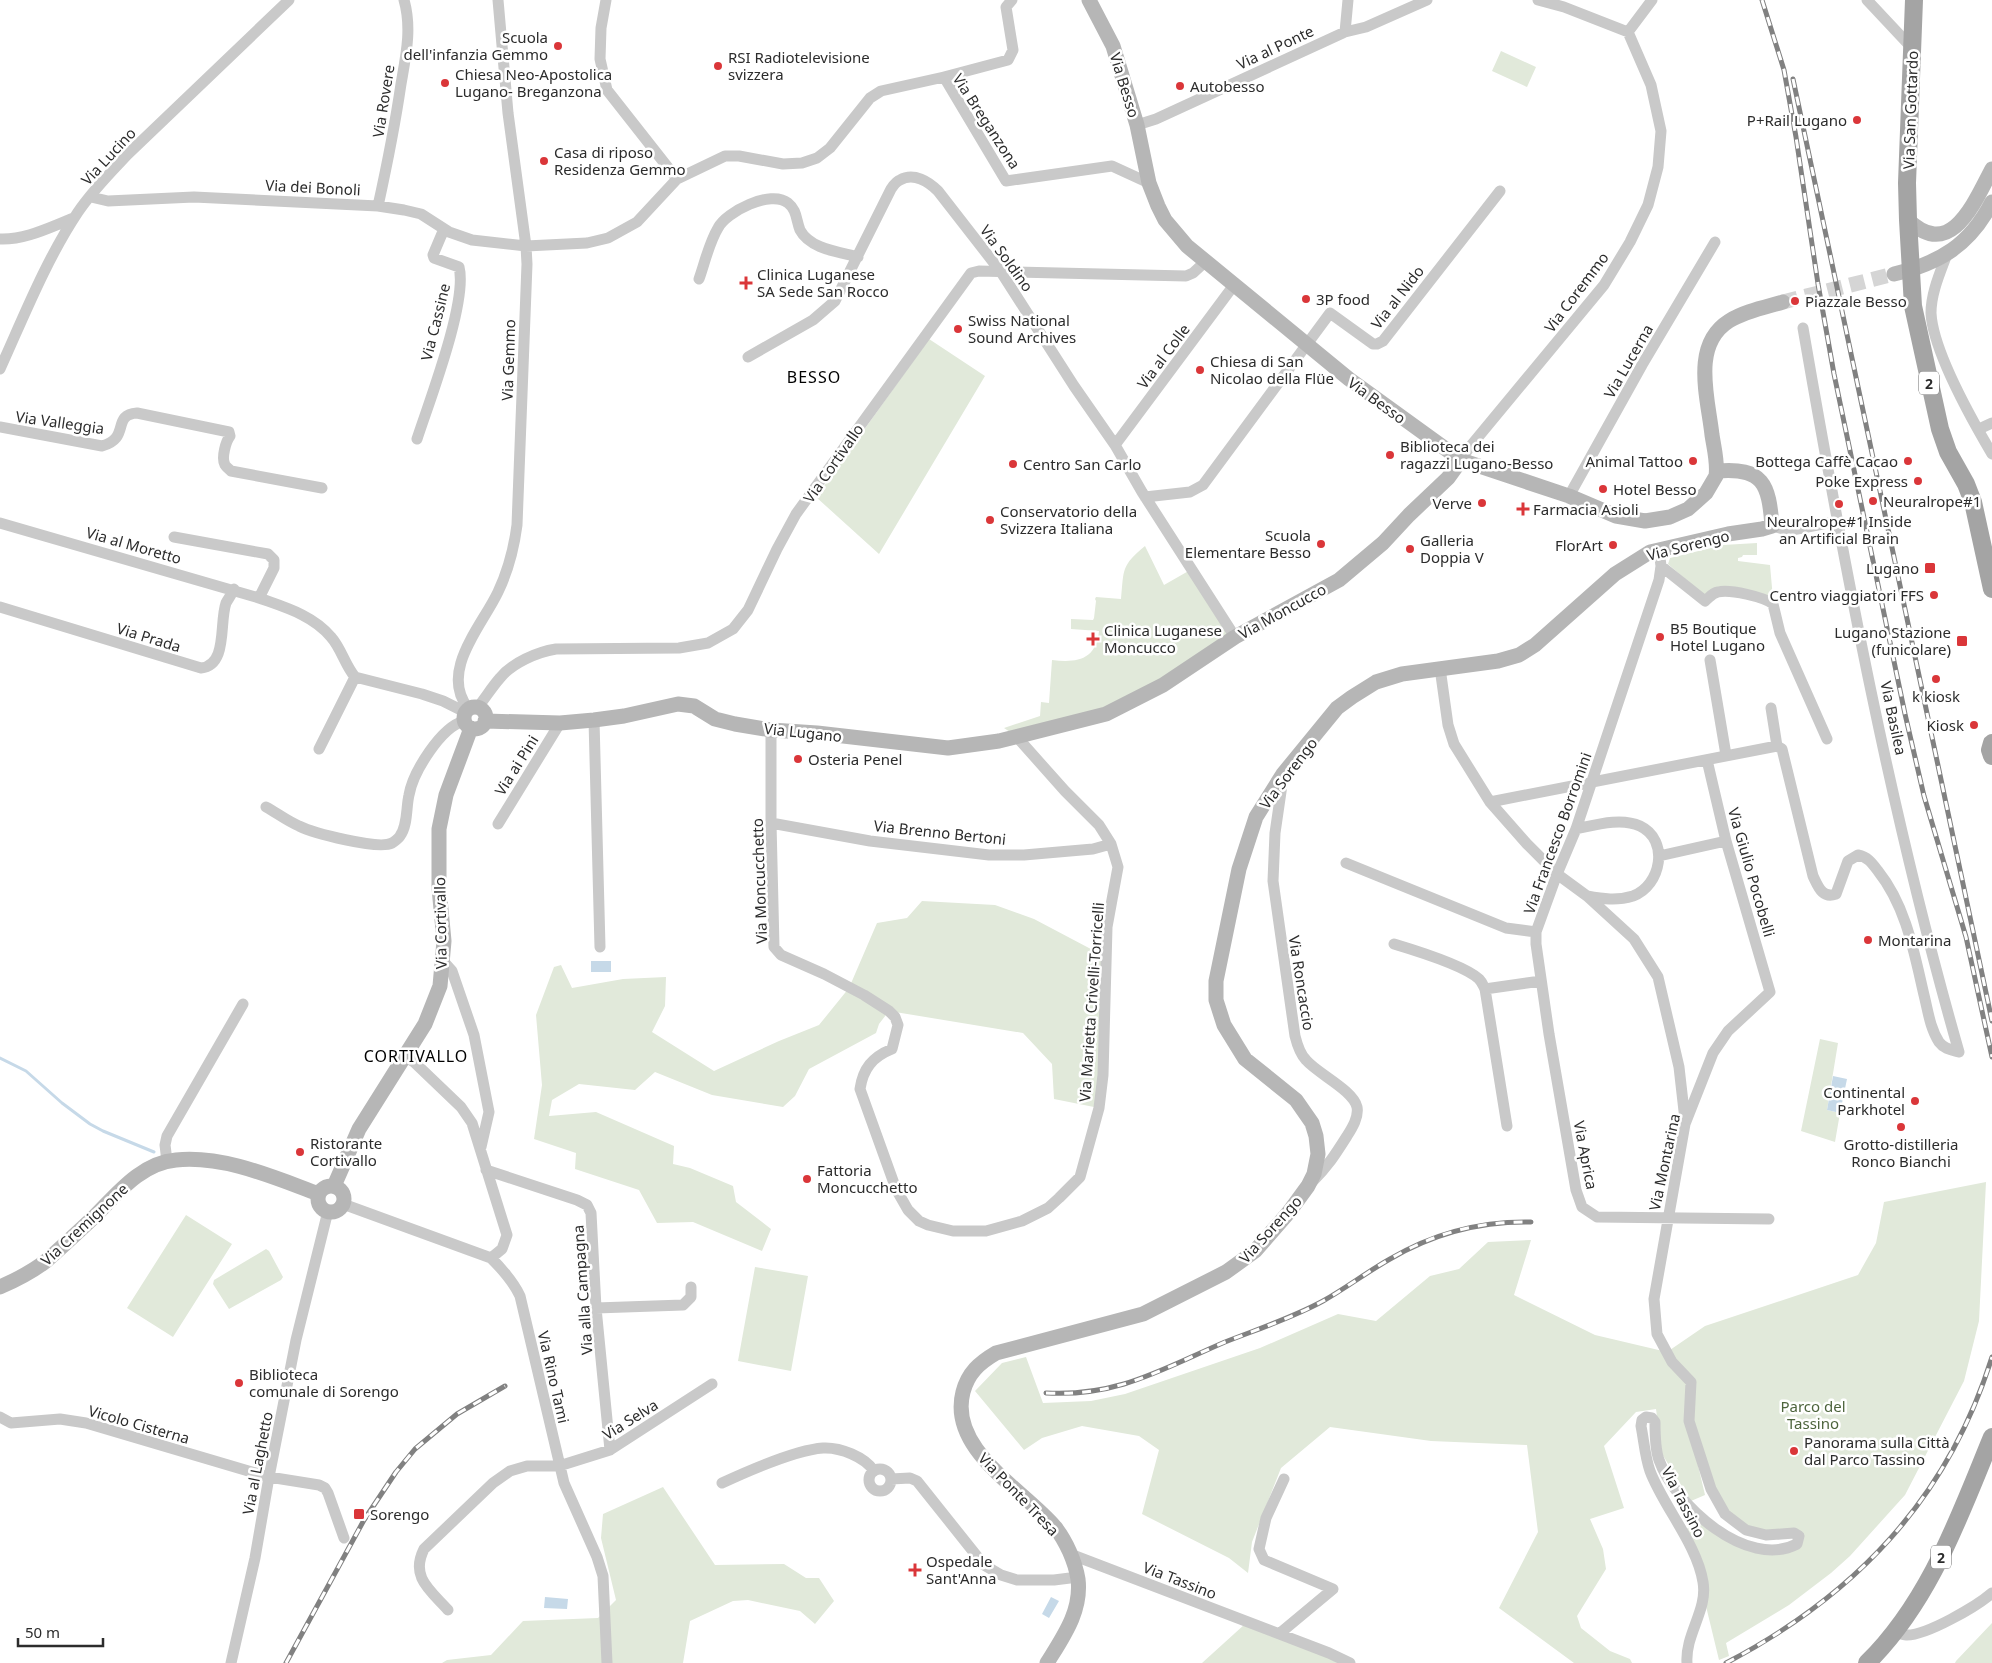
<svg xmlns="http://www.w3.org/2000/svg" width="1992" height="1663" font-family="'Noto Sans',sans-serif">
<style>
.green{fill:#e1e9da}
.water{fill:#c6d9e8}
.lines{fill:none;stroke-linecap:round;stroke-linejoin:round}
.stream{stroke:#c6d9e8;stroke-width:3}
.secondary-tunnel{stroke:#d5d5d5;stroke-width:15;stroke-dasharray:15 8;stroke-linecap:butt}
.street{stroke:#c9c9c9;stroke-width:11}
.secondary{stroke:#b6b6b6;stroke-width:15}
.primary{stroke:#a4a4a4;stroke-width:18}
.rail-casing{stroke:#818181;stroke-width:5}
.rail{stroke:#fff;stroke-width:3;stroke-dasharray:9;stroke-linecap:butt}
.poi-dot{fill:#da3639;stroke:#fff;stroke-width:2}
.labels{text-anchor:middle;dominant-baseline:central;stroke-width:5;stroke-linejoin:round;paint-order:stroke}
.shield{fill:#fff;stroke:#6b6b6b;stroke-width:1}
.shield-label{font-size:14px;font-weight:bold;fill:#2c2c2c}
.poi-label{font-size:15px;fill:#2c2c2c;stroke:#fff;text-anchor:start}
.street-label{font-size:15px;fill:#2c2c2c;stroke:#fff}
.park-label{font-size:15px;fill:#4d643c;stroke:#fff}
.neighbourhood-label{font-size:16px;letter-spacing:1px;fill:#000;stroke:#fff}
</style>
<rect width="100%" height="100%" fill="#fff"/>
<path class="green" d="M1501,51L1536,67L1527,87L1492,71Z
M929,339L985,376L879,554L816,497Z
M1757,543V555H1743L1742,557L1738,558V561L1770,565L1773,599L1759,594L1706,597L1668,564L1670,558L1723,545Z
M1145,546L1164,585L1192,569L1235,637L1106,714L1016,736L1004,728L1040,716L1041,702L1049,703L1052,660C1077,663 1096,660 1099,631L1071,629V619L1093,620L1094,618L1096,601L1095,599L1096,597L1121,599C1124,569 1121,566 1145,546Z
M922,901L995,905L1034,919L1106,957L1099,1108L1054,1099L1052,1064L1023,1033L889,1011L879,1024L876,1033L809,1069L795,1096L783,1107L712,1095L655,1072L635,1090L579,1084L552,1100L549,1116L596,1112L674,1146L673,1164L690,1168L733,1186L736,1202L771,1229L762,1251L693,1222L657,1223L639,1190L575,1169L576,1153L534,1139L542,1085L536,1015L554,967L561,965L572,988L623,979L666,977L665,1006L652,1032L714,1071L779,1041L819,1025L849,988L877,923L907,918Z
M1820,1039L1838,1043L1827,1110L1840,1113L1835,1142L1801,1131Z
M1986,1182L1979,1321L1964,1381L1905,1495L1850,1556L1831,1573L1789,1605L1726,1643L1729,1656L1719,1660L1704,1598L1683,1531L1703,1519L1727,1538L1782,1549L1799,1536L1766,1535L1725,1514L1692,1440L1705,1495L1691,1501L1662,1454L1656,1409L1636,1412L1604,1446L1624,1508L1590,1519L1603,1549L1606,1569L1577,1616L1581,1628L1610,1651L1630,1659L1632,1663H1574L1499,1608L1538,1532L1527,1445L1431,1441L1330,1427L1281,1468L1252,1542L1248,1573L1229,1558L1142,1514L1159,1450L1139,1436L1082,1426L1042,1438L1024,1450L975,1391L1002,1363L1026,1357L1043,1403L1091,1401L1125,1394L1260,1348L1338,1314L1376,1321L1430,1276L1459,1269L1488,1242L1531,1240L1514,1295L1595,1335L1667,1352L1705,1326L1858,1275L1876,1243L1884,1202Z
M186,1215L232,1244L173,1337L127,1308Z
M266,1249L269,1251L283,1277L281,1280L229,1309L213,1284L214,1280Z
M755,1267L808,1276L791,1371L738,1361Z
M663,1487L715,1565L784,1564L806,1578H819L834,1601L815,1624L800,1611L748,1600L733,1601L690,1621L683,1663H442L447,1660L491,1655L523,1621L598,1618L616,1600L601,1538L603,1514Z
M1992,1623V1663H1955L1956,1661Z
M1245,1624L1344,1663H1202Z"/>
<path class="water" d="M591,961H611V972H591Z
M1833,1076L1847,1079L1840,1113L1827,1110Z
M545,1597L568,1599L567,1609L544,1608Z
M1051,1597L1059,1601L1049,1618L1042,1614Z"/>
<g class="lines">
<path class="stream" d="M0,1058L26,1071L62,1103L90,1124L103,1131L154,1152"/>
<path class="secondary-tunnel" d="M1783,302L1894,274"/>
<path class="street" d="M606,0L601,28L600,59L607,90L677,179
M1538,0L1564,7L1628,32L1652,0
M1867,0L1912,48
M1345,32L1348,0
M944,77L1006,181L1112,166L1149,183
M1137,125L1156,119L1345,32L1366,27L1427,0
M91,197L108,201L194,197L378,206L404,210L421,214L449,232L472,240L526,246L587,243L608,238L637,222L677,179L725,156H739L783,164L802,163L817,158L830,148L870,98L881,91L944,77L1008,60L1013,50L1006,7L1012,0
M378,206C387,165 395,125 401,84C406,55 412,28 404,0
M0,239C26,240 50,227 74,218
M1947,254C1940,273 1931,293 1931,313C1933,352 1972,420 1992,454
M699,279C705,262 709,243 718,228C726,212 771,189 788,203C797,210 796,220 800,230C810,249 839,252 858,257
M1803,328C1845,571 1891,815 1959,1052
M748,357L813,320L835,301L891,189C893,186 897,181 900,180C914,172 929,182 938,191L1001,272L1074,386L1115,445L1142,492L1235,637
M0,369C24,316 46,260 78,212C92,191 111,172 128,154L289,0
M0,427L102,446C131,438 111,415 137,413L229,432L230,436C226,441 221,458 225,465C225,466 230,470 231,471L322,488
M1979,429L1992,423
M417,439C429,402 468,301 459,267L434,258L433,255L444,229
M1115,445L1234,285
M1461,460L1469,448L1604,285L1630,242L1648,205L1658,167L1661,131L1651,85L1628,32
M1569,496L1642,365L1715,242
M1145,497L1190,492L1203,485L1330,313L1373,344H1377L1383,341L1500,191
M0,523L259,598
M1772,526L1787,530H1792L1838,521
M174,537L268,554L274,560V568L259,598C284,607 313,615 331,637C341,648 345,665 355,677
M1661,566L1705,601C1709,598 1712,593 1718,592C1730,589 1764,597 1773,604L1780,633L1827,739
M0,607L201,668C228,665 219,623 226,603C228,599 232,594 234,589
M1710,660L1726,755
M1440,668L1448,725L1454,744L1490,802L1527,844L1557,874L1587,896L1634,939L1658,977L1679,1067L1685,1120
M478,707C486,697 492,687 500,678C512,663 537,652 556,649L679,648L708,643L733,629L748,610L777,549L796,514L971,273L979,271L1186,276L1193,273L1206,261
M468,708C439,671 482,626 498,592C508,571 514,548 517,525L527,264L526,246L508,113L498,0
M1771,708L1777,746
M594,720L600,947
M771,730V823L774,947L781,955L824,974L864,995L889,1011L895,1017L898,1025L892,1049C872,1057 863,1069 860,1089L896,1189L908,1210L919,1221L928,1225L953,1231H986L1022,1221L1048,1208L1059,1198L1080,1177L1099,1108L1103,1075L1107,927L1118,867L1111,844
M319,749L355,677L422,694L443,701L465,712
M1283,778L1275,833L1273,881L1295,1036C1297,1044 1300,1054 1306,1060C1318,1074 1353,1090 1357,1107C1359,1117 1352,1128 1347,1136C1335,1155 1328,1166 1312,1182
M1490,802L1777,746L1782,749L1813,876C1818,886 1822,899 1836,894L1848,861L1858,855C1868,857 1872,863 1878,871C1906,906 1914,952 1924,995C1928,1011 1930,1028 1939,1042C1944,1049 1952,1050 1959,1052
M266,807C277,813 287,821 299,826C313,833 378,850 392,843C394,842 399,838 400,836C408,825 406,807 409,795C413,772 441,727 464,721
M771,823L870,841L989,855H1024L1093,849L1111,844L1099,825L1065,791L1016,736
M498,824L560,723
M1576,829C1595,825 1621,817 1640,826C1670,840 1661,886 1633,896C1617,901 1603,899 1587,896
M1659,856L1726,841
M1346,863L1506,928L1536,932L1557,874L1576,829L1659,580L1661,566L1659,550
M1536,932V944L1549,1034L1576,1190L1582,1207L1597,1217L1769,1219
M1394,944C1414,950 1465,966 1479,979C1482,982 1483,985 1485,989
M443,961L452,971L474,1035L489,1112L481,1147
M406,1057L414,1062L461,1107L472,1123L507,1235L502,1249L491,1258
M1507,1126L1485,989L1541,981
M167,1161L165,1145L167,1136L243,1004
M486,1170L577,1200L587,1205L591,1213L596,1308L610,1450
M343,1204L491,1258C503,1270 513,1281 520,1296L564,1483L597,1557L603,1576L607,1663
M596,1308L683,1305L691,1297V1287
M0,1417L11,1423L60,1419L86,1423L269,1477L319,1485L325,1488L328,1493L344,1538
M869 1480a11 11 0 1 1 22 0a11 11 0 1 1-22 0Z
M891,1479L910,1478L917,1481L984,1565L1001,1575L1017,1580H1054L1078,1577
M722,1483C748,1471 795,1450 823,1448C840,1447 865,1457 874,1471
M1070,1554L1329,1653L1350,1663
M448,1610C430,1590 410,1577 424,1549L493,1483L510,1471L527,1466H559L610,1450L712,1384
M1895,1632C1898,1633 1903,1635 1906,1635C1926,1636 1977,1606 1992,1593
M1279,1634L1333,1589L1264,1560L1259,1549L1266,1518L1284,1479
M231,1663L255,1558L269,1477L296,1340L328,1211
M1687,1663C1685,1634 1708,1610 1703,1582C1697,1544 1663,1506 1650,1471C1645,1457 1644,1441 1641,1426L1642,1420L1646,1417L1652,1418L1655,1422C1655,1434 1655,1449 1659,1460C1675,1505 1747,1570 1797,1544L1799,1536L1794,1533L1766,1535L1746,1530L1725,1514L1711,1489L1689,1421L1691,1382L1672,1362L1657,1334L1654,1299L1685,1124L1713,1053L1728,1031L1770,992L1726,841L1707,760"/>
<path class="secondary" d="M1089,0L1113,46L1137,125L1149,183L1158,206L1165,220L1187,246L1349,379L1461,460L1569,496L1616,516L1645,521L1670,517L1688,509L1706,493L1716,476C1718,463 1714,448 1712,435C1708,398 1691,345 1729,321C1745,311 1766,307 1783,302
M1908,220C1951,261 1974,203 1992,169
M1894,274C1940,263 1970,245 1992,202
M464 718a11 11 0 1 1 22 0a11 11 0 1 1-22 0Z
M485,721L560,723L594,720L624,716L678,704L694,706L715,719L735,724L771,730L817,733L948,748L999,741L1106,714L1163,685L1235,637L1339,580L1383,543L1409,515L1448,478L1461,460
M334,1186L359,1129L425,1024L440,986L444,941L439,888V829L446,795L471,728
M318 1199a13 13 0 1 1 26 0a13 13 0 1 1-26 0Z
M0,1287C16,1280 32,1272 46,1261C62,1247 78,1232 94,1217C117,1194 141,1163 176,1160C224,1155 275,1178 319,1194
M1047,1663C1063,1637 1082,1611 1078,1579C1075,1561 1066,1541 1055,1527C1024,1490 948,1450 963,1392C968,1373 979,1363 996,1353L1143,1314L1226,1272L1255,1251L1289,1212L1308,1186L1314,1174L1318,1154L1316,1136L1312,1123L1296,1100L1245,1059L1224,1025L1216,1000V981L1239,869L1256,817L1283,774L1337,708L1352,697L1376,682L1402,674L1498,661L1519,655L1535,645L1615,574L1650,552L1728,534L1762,529L1772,526C1769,484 1763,467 1717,471"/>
<path class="primary" d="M1914,0L1907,183L1908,220L1913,306L1940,429L1948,452L1966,484L1973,502L1992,589
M1992,743L1990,750L1992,756
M1867,1663C1930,1601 1959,1517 1992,1437"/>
<defs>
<path id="rail" d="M1762,0L1784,70L1796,137L1818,284L1834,374L1905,714L1924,796L1966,937L1992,1057
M1793,79L1992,1021
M1046,1393C1118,1397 1162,1369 1225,1342C1258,1329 1292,1318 1323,1301C1346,1288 1367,1272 1390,1259C1434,1233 1480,1221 1531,1222
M286,1663L364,1520L396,1472L415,1449L457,1414L505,1386
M1726,1663C1856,1595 1948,1498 1992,1357"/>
</defs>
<use href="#rail" class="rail-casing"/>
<use href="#rail" class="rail"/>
</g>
<g class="poi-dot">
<circle cx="558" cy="46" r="5"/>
<circle cx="718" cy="66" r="5"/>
<circle cx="445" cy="83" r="5"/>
<circle cx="1180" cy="86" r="5"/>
<circle cx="1857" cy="120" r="5"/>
<circle cx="544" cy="161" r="5"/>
<path d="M743.5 275.5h5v5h5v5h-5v5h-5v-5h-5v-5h5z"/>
<circle cx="1306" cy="299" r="5"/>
<circle cx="1795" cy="301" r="5"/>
<circle cx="958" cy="329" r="5"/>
<circle cx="1200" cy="370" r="5"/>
<circle cx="1390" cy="455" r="5"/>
<circle cx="1693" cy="461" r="5"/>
<circle cx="1908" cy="461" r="5"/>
<circle cx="1013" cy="464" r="5"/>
<circle cx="1918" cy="481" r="5"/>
<circle cx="1603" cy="489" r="5"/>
<circle cx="1873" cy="501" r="5"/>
<circle cx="1482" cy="503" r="5"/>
<circle cx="1839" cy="504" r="5"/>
<path d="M1520.5 501.5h5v5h5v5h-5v5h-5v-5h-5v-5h5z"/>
<circle cx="990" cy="520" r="5"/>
<circle cx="1321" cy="544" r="5"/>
<circle cx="1613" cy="545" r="5"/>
<circle cx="1410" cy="549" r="5"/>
<rect x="1924" y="562" width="12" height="12" rx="2.5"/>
<circle cx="1934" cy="595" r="5"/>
<circle cx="1660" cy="637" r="5"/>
<path d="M1090.5 631.5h5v5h5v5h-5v5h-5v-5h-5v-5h5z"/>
<rect x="1956" y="635" width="12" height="12" rx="2.5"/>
<circle cx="1936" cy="679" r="5"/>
<circle cx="1974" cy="725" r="5"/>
<circle cx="798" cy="759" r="5"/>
<circle cx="1868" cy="940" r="5"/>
<circle cx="1915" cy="1101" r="5"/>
<circle cx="1901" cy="1127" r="5"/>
<circle cx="300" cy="1152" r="5"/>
<circle cx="807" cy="1179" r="5"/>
<circle cx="239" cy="1383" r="5"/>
<circle cx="1794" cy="1451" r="5"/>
<rect x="353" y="1508" width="12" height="12" rx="2.5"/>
<path d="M912.5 1562.5h5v5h5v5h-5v5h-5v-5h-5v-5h5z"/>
</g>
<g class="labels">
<g class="shield">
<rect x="1919" y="371.5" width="20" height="23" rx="4"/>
<rect x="1931" y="1545.5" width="20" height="23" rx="4"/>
</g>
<g class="shield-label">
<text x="1929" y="383">2</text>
<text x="1941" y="1557">2</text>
</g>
<g class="poi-label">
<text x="548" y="37" text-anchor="end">Scuola<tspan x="548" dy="17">dell'infanzia Gemmo</tspan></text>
<text x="728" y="57">RSI Radiotelevisione<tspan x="728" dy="17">svizzera</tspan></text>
<text x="455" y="74">Chiesa Neo-Apostolica<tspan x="455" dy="17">Lugano- Breganzona</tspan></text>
<text x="1190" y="86">Autobesso</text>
<text x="1847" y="120" text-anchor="end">P+Rail Lugano</text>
<text x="554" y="152">Casa di riposo<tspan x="554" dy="17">Residenza Gemmo</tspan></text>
<text x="757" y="274">Clinica Luganese<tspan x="757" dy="17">SA Sede San Rocco</tspan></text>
<text x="1316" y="299">3P food</text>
<text x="1805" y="301">Piazzale Besso</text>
<text x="968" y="320">Swiss National<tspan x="968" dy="17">Sound Archives</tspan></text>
<text x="1210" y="361">Chiesa di San<tspan x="1210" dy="17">Nicolao della Flüe</tspan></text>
<text x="1400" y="446">Biblioteca dei<tspan x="1400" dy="17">ragazzi Lugano-Besso</tspan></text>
<text x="1683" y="461" text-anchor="end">Animal Tattoo</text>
<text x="1898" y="461" text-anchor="end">Bottega Caffè Cacao</text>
<text x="1023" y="464">Centro San Carlo</text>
<text x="1908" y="481" text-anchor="end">Poke Express</text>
<text x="1613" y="489">Hotel Besso</text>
<text x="1883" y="501">Neuralrope#1</text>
<text x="1472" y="503" text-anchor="end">Verve</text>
<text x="1533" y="509">Farmacia Asioli</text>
<text x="1000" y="511">Conservatorio della<tspan x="1000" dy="17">Svizzera Italiana</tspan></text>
<text x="1839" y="521" text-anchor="middle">Neuralrope#1 Inside<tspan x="1839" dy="17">an Artificial Brain</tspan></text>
<text x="1311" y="535" text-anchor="end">Scuola<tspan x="1311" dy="17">Elementare Besso</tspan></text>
<text x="1420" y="540">Galleria<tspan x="1420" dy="17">Doppia V</tspan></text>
<text x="1603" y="545" text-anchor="end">FlorArt</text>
<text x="1919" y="568" text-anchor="end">Lugano</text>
<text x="1924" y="595" text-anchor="end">Centro viaggiatori FFS</text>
<text x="1670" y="628">B5 Boutique<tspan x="1670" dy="17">Hotel Lugano</tspan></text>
<text x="1104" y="630">Clinica Luganese<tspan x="1104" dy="17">Moncucco</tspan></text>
<text x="1951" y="632" text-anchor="end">Lugano Stazione<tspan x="1951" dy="17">(funicolare)</tspan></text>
<text x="1936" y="696" text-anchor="middle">k kiosk</text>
<text x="1964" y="725" text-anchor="end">Kiosk</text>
<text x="808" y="759">Osteria Penel</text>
<text x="1878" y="940">Montarina</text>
<text x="1905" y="1092" text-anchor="end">Continental<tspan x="1905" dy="17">Parkhotel</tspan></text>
<text x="310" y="1143">Ristorante<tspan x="310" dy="17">Cortivallo</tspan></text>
<text x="1901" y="1144" text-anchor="middle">Grotto-distilleria<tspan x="1901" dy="17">Ronco Bianchi</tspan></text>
<text x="817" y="1170">Fattoria<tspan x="817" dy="17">Moncucchetto</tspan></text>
<text x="249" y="1374">Biblioteca<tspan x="249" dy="17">comunale di Sorengo</tspan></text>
<text x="1804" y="1442">Panorama sulla Città<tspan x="1804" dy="17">dal Parco Tassino</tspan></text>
<text x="370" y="1514">Sorengo</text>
<text x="926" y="1561">Ospedale<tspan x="926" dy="17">Sant'Anna</tspan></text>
</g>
<g class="street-label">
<text transform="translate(1275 47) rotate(-25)">Via al Ponte</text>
<text transform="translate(1125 85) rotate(73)">Via Besso</text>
<text transform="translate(383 101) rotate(-81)">Via Rovere</text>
<text transform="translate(1910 110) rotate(-88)">Via San Gottardo</text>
<text transform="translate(987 121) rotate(57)">Via Breganzona</text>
<text transform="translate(108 156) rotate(-47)">Via Lucino</text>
<text transform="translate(313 187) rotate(3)">Via dei Bonoli</text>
<text transform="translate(1007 258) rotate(54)">Via Soldino</text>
<text transform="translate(1576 292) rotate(-53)">Via Coremmo</text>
<text transform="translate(1397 297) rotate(-52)">Via al Nido</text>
<text transform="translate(435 322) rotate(-76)">Via Cassine</text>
<text transform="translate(1163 356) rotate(-53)">Via al Colle</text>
<text transform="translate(508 360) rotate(-88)">Via Gemmo</text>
<text transform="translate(1628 361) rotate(-60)">Via Lucerna</text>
<text transform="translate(1377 400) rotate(36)">Via Besso</text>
<text transform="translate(60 422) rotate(8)">Via Valleggia</text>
<text transform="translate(833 463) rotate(-55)">Via Cortivallo</text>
<text transform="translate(134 545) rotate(16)">Via al Moretto</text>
<text transform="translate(1688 545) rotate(-14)">Via Sorengo</text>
<text transform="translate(1282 611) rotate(-29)">Via Moncucco</text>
<text transform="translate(149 637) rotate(17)">Via Prada</text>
<text transform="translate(1894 718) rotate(78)">Via Basilea</text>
<text transform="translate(803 732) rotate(6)">Via Lugano</text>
<text transform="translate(516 765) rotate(-58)">Via ai Pini</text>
<text transform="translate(1288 773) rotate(-53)">Via Sorengo</text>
<text transform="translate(940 832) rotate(6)">Via Brenno Bertoni</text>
<text transform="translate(1557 833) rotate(-70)">Via Francesco Borromini</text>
<text transform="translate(1752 872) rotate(74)">Via Giulio Pocobelli</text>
<text transform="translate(759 881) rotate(-92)">Via Moncucchetto</text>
<text transform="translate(440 923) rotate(-91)">Via Cortivallo</text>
<text transform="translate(1302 983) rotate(81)">Via Roncaccio</text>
<text transform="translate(1091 1002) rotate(-86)">Via Marietta Crivelli-Torricelli</text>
<text transform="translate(1586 1155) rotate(79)">Via Aprica</text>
<text transform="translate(1664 1162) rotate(-78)">Via Montarina</text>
<text transform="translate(84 1224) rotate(-43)">Via Cremignone</text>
<text transform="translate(1270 1229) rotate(-48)">Via Sorengo</text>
<text transform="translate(582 1290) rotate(-94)">Via alla Campagna</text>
<text transform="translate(554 1377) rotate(77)">Via Rino Tami</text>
<text transform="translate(630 1419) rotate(-32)">Via Selva</text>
<text transform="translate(139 1424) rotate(16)">Vicolo Cisterna</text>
<text transform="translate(257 1463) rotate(-79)">Via al Laghetto</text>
<text transform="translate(1019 1494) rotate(46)">Via Ponte Tresa</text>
<text transform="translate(1684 1502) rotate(63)">Via Tassino</text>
<text transform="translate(1180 1580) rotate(21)">Via Tassino</text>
</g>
<g class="park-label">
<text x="1813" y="1406">Parco del<tspan x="1813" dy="17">Tassino</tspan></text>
</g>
<g class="neighbourhood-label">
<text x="814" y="377">BESSO</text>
<text x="416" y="1056">CORTIVALLO</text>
</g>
</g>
<path d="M18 1638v8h85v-8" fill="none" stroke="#2c2c2c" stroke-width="2.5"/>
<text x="25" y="1638" font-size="15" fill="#2c2c2c" stroke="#ffffff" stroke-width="4" paint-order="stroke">50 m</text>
</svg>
